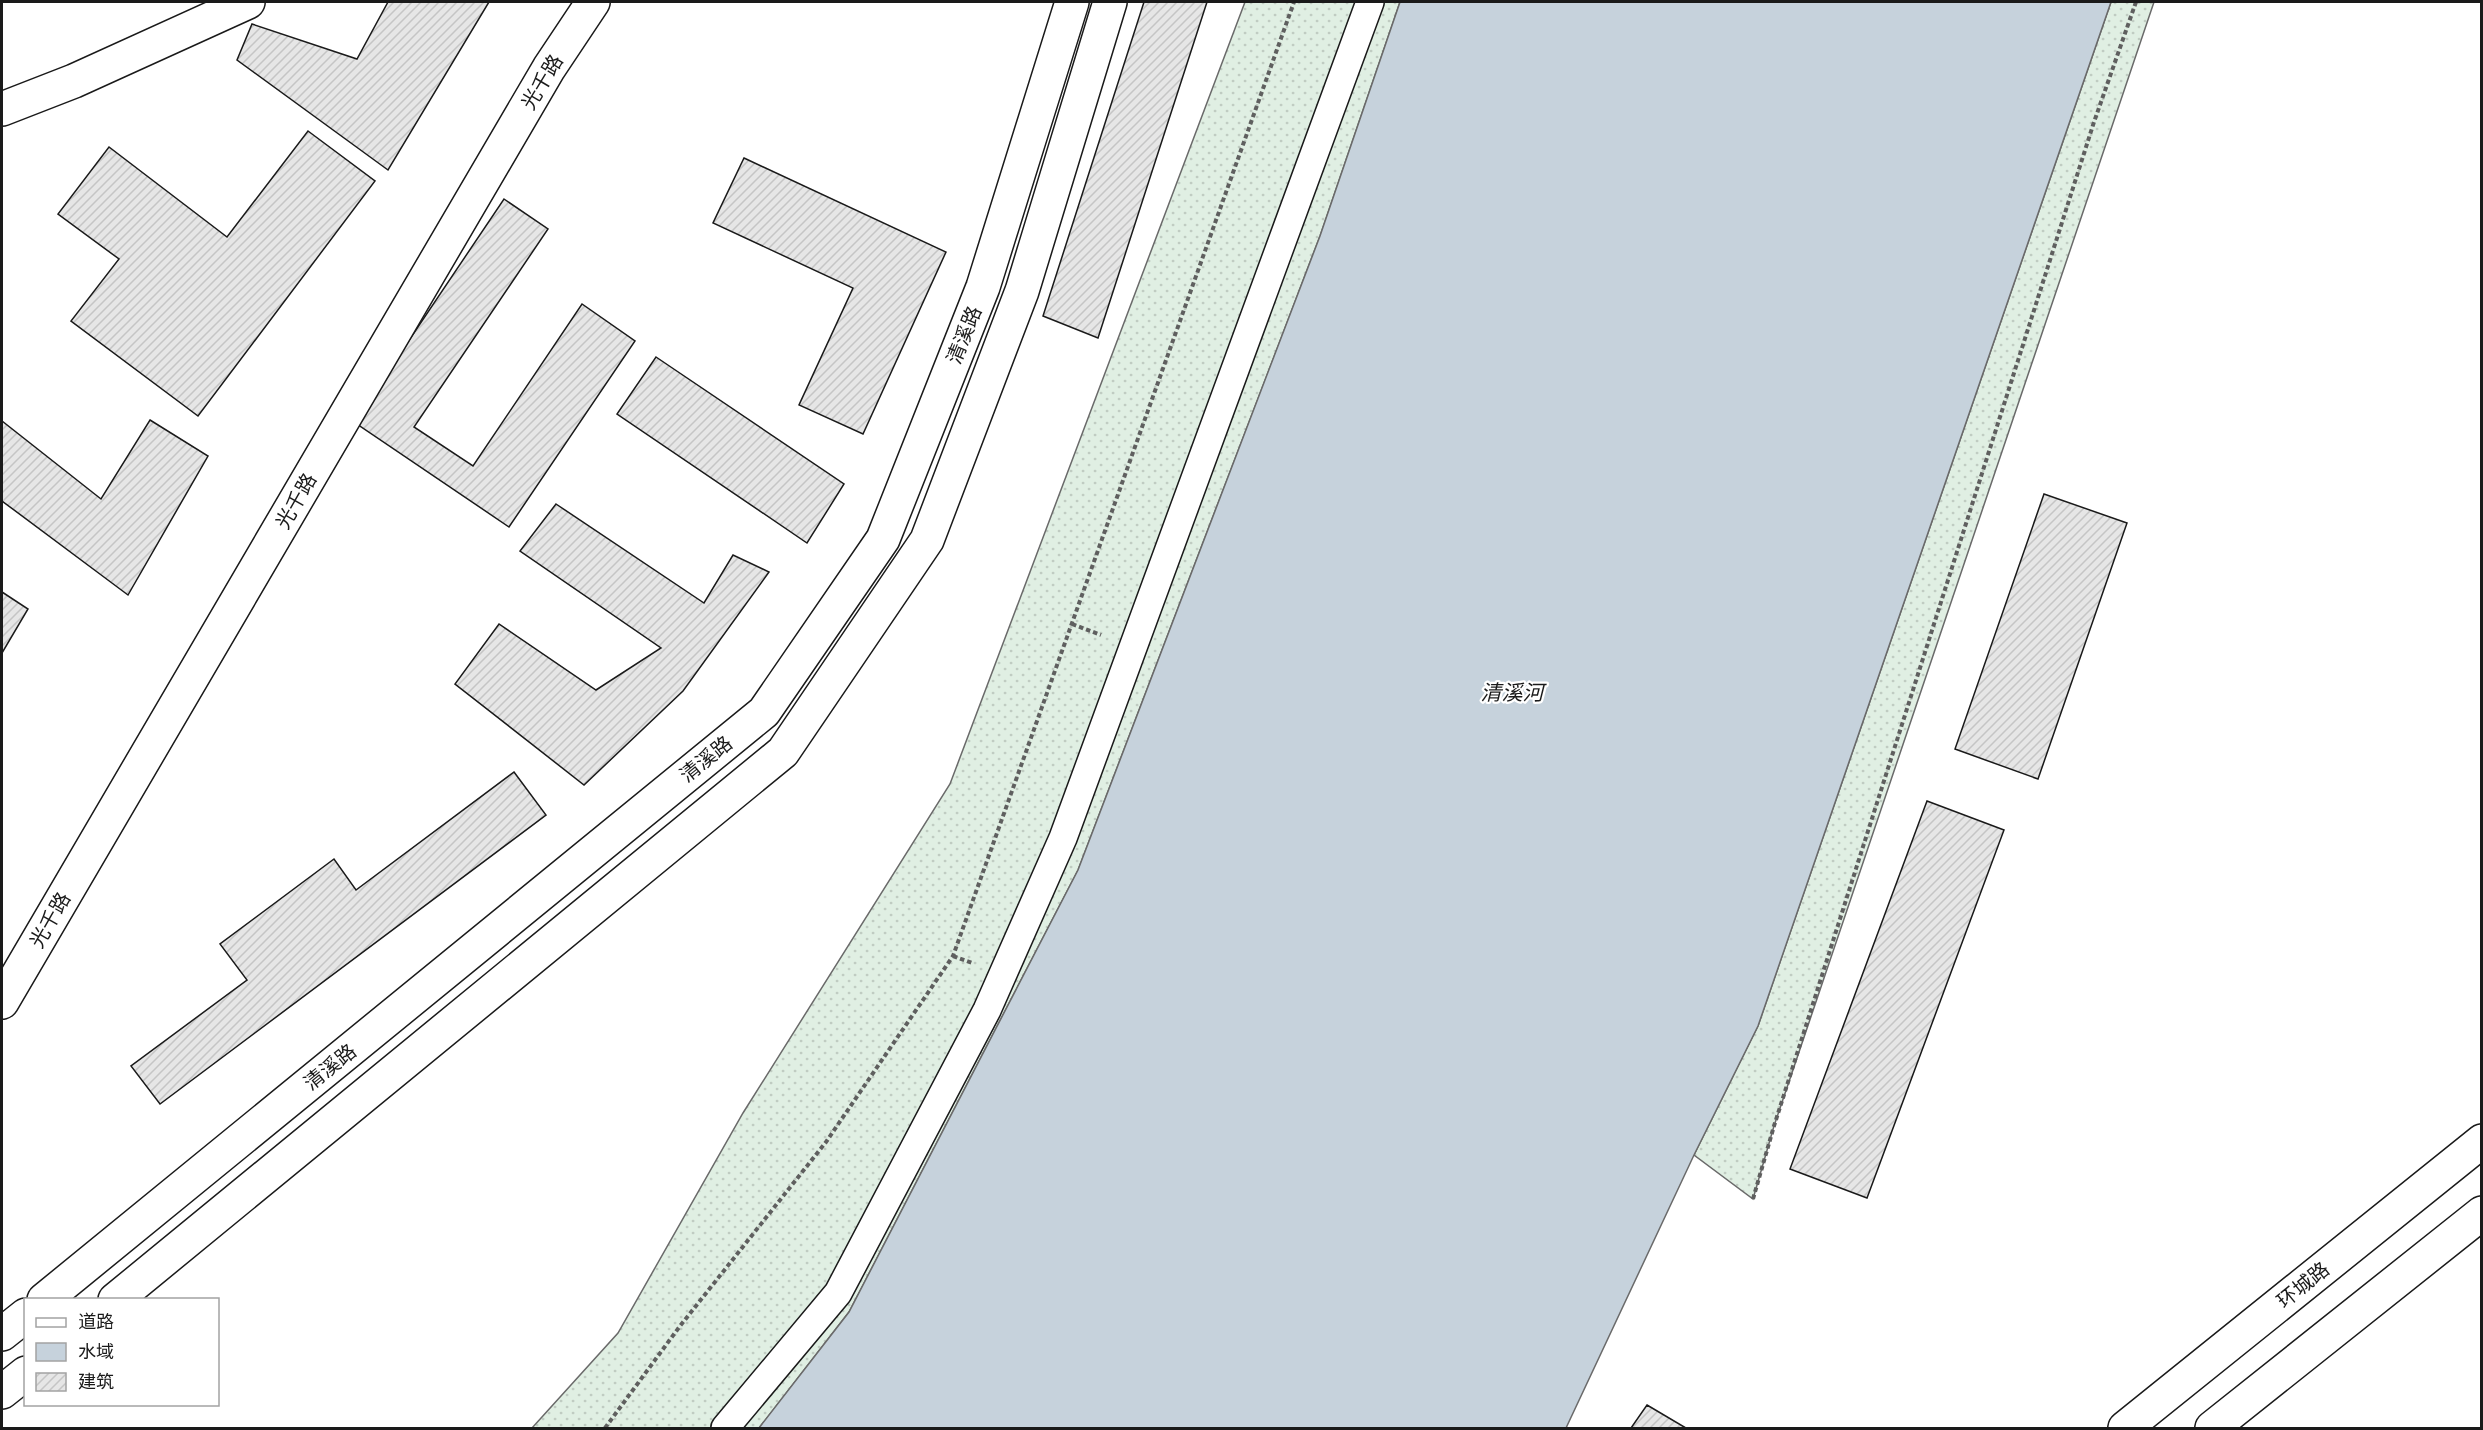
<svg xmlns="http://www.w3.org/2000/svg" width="2483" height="1430" font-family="Inter,'Noto Sans SC',sans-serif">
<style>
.grass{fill:url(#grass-dots);stroke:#6a6a6a;stroke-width:1.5}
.water{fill:#c6d2dc;stroke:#6a6a6a;stroke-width:1.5}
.building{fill:url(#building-hatch);stroke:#1a1a1a;stroke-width:1.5}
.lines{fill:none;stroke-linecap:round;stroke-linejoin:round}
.pedestrian-casing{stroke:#1a1a1a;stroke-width:30}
.minor-casing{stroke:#1a1a1a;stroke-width:36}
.secondary-casing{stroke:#1a1a1a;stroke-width:36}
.primary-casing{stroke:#1a1a1a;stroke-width:36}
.trunk-casing{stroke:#1a1a1a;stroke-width:36}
.path{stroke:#5f5f5f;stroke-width:4;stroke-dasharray:4.5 3;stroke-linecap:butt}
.pedestrian{stroke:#fff;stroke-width:27}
.minor{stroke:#fff;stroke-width:33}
.secondary{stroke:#fff;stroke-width:33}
.primary{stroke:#fff;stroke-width:33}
.trunk{stroke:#fff;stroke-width:33}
.labels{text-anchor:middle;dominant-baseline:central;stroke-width:4.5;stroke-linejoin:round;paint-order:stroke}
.street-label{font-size:20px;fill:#1a1a1a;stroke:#fff}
.water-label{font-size:21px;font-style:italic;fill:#1a1a1a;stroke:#fff}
</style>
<defs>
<pattern id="grass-dots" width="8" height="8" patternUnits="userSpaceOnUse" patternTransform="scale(1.5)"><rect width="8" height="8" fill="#e0efe3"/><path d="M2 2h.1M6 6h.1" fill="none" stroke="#c0ccc2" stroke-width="1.8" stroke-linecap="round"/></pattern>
<pattern id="building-hatch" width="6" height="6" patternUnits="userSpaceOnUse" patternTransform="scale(1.5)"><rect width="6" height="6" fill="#e6e6e6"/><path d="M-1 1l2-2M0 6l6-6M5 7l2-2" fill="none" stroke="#c5c5c5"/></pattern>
</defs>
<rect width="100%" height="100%" fill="#fff"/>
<path class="grass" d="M1245,2H1400L1320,236L1078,870L849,1312L759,1428H532L618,1333L743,1113L950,784Z
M2111,2H2154L1774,1126L1753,1199L1694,1155L1758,1026Z"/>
<path class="water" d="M1400,2H2111L1758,1026L1694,1155L1566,1428H759L849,1312L1078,870L1320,236Z"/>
<path class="building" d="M388,2H489L388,170L237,60L252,24L357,59Z
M1144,2H1207L1098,338L1043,316Z
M308,131L375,181L198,416L71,321L119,259L58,214L109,147L227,237Z
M744,158L946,252L863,434L799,405L853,288L713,223Z
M504,199L548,229L414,427L473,466L582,304L635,341L509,527L354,422Z
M656,357L844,484L807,543L617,414Z
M150,420L208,456L128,595L2,501V421L101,499Z
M2044,494L2127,523L2038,779L1955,749Z
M556,504L704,603L733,555L769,572L683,691L584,785L455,684L499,624L596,690L661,648L520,551Z
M2,592L28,609L2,653Z
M514,772L546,815L160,1104L131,1066L247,980L220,944L334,859L356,890Z
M1927,801L2004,830L1867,1198L1790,1169Z
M1647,1405L1686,1428H1631Z"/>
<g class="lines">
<defs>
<path id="pedestrian" d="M725,1428L838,1293L987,1010L1063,838L1370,2"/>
<path id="minor" d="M2,109L74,81L248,2"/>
<path id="secondary" d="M2,1002L549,68L593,2"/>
<path id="primary" d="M2125,1428L2482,1141
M2212,1428L2482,1213"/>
<path id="trunk" d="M44,1300L764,712L883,539L983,287L1072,2
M115,1300L783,752L927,540L1022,291L1110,2
M2,1334L26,1315
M2,1392L26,1373"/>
</defs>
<use href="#pedestrian" class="pedestrian-casing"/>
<use href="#minor" class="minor-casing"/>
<use href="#secondary" class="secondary-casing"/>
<use href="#primary" class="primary-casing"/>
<use href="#trunk" class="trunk-casing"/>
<path class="path" d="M1072,624L1101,635
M953,956L972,963
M1753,1199L1774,1126L2094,122L2136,2
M605,1428L680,1326L826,1142L953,956L1294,2"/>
<use href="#pedestrian" class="pedestrian"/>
<use href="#minor" class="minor"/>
<use href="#secondary" class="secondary"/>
<use href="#primary" class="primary"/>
<use href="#trunk" class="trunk"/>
</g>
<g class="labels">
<g class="street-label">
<text transform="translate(542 82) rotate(-59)">光千路</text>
<text transform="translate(964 335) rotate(-68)">清溪路</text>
<text transform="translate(296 501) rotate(-60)">光千路</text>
<text transform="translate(706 759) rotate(-39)">清溪路</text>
<text transform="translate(50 920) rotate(-60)">光千路</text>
<text transform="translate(330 1067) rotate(-39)">清溪路</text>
<text transform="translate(2303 1285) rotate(-39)">环城路</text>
</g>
<g class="water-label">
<text x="1512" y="692">清溪河</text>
</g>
</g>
<rect width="2483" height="1430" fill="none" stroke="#1a1a1a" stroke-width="6"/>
<rect x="24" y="1298" width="195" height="108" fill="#ffffff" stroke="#a3a3a3" stroke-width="1.5"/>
<rect x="36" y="1318" width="30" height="9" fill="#ffffff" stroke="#a3a3a3" stroke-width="1.5"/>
<text x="78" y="1328" font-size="18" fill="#1a1a1a">道路</text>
<rect x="36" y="1343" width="30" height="18" fill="#c6d2dc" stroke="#a3a3a3" stroke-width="1.5"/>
<text x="78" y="1358" font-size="18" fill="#1a1a1a">水域</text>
<rect x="36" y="1373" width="30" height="18" fill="url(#building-hatch)" stroke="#a3a3a3" stroke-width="1.5"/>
<text x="78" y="1388" font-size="18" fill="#1a1a1a">建筑</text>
</svg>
